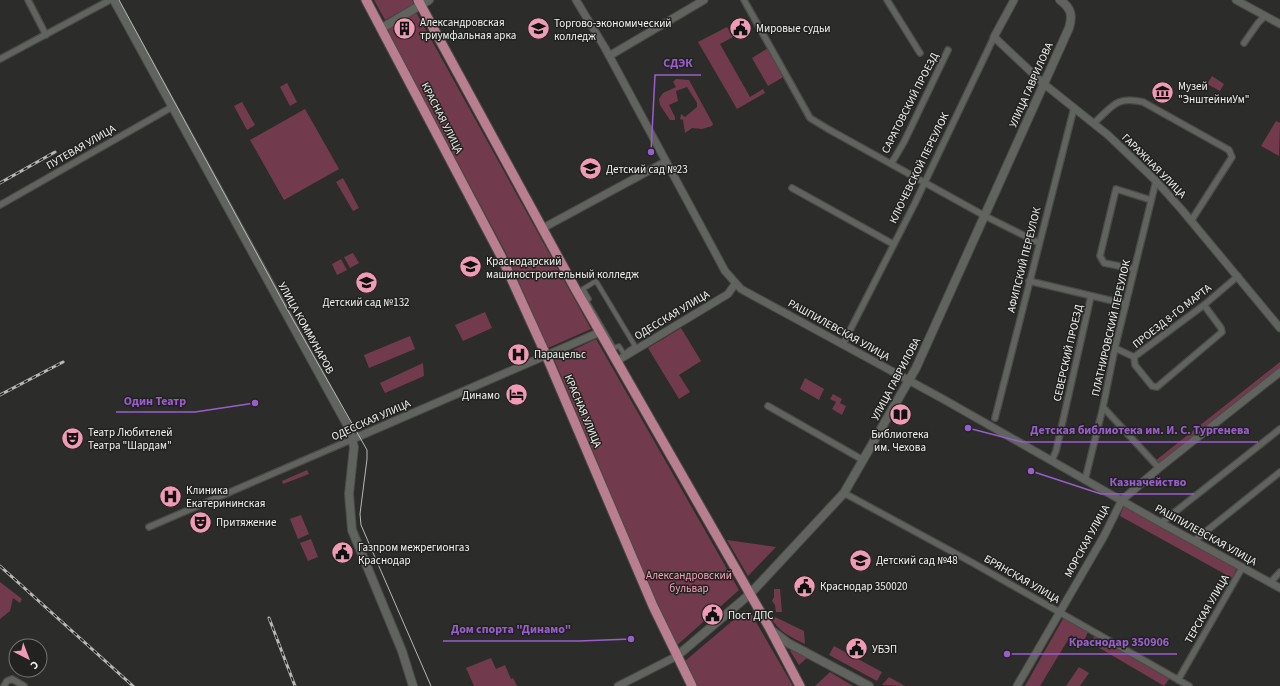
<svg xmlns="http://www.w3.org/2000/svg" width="1280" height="686" font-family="'Source Sans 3',sans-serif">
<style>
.green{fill:#723a4d}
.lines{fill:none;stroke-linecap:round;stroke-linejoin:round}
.pedestrian-casing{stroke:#4a4a48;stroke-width:6}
.minor-casing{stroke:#4a4a48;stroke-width:8}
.tertiary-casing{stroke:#4a4a48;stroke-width:9}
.secondary-casing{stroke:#4a4a48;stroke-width:10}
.primary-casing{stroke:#4a4a48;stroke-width:11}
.pedestrian{stroke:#61635f;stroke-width:4}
.minor{stroke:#61635f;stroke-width:5.5}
.tertiary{stroke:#61635f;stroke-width:7}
.secondary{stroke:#61635f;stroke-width:8}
.primary{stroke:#b97f90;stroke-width:9}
.tram{stroke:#b7b8b6;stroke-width:1}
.rail-casing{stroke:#b7b8b6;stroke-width:3}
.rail{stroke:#222320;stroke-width:1.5;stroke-dasharray:4.5;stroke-linecap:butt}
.labels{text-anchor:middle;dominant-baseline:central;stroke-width:3;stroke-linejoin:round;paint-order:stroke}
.poi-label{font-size:11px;fill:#f2f3f1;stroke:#222320;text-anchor:start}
.street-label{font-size:11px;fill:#f2f3f1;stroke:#222320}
.park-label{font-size:11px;fill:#f7a1bc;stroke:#222320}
.leader{fill:none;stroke:#995ecc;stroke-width:1.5}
.callout-dot{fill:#995ecc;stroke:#222320;stroke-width:1.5}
.callout-label{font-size:12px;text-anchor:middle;font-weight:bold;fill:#995ecc;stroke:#222320;stroke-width:3;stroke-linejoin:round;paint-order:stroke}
</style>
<rect width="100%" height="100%" fill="#2c2d2a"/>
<path class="green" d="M374,0H412L414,4L385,20Z
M416,12L591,329L548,348L506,253L386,29Z
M727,27L733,37L720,44L750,97L763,89L765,93L737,109L698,42Z
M768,48L785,76L768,86L752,58Z
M1212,76L1224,84L1220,91L1207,84Z
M676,79L689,80L713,124L712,126L702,129L692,128L685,133L683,120L680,119L681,114L685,117L697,107V103L687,87L676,91L678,101L669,105L675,117V120H670L660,105L659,99L663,93L676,87L673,82Z
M287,83L297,102L290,106L280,87Z
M242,102L255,125L247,130L234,106Z
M305,109L339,169L284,200L250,140Z
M1276,121L1280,123L1279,156L1261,146Z
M343,178L359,208L353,211L336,182Z
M353,253L359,263L350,268L344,257Z
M341,259L347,270L337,275L332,264Z
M485,312L492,328L463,341L455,325Z
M681,328L701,361L679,375L690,392L679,399L648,348Z
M410,336L415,349L369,368L364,355Z
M596,339L739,590L675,647L554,359Z
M1280,362V369L1158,465L1155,461Z
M423,363L424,376L385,393L380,383Z
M805,378L824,389L819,400L800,389Z
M833,394L842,399L840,403L846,406L842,415L832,409L836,402L830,399Z
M307,470L309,474L283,484L282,481Z
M1124,505L1237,568L1232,578L1120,516Z
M301,515L309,534L298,539L290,519Z
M311,539L318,557L308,561L300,543Z
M727,540L776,547L748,576Z
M0,582L22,599L20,603L13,598L10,611L0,619Z
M774,589H780L782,612H776L775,605L772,601L774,597Z
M744,611L752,615L793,686H697L685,661Z
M773,616L804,631L805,644C791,637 778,632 771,617Z
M1064,617L1088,632L1083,643L1071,635L1040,686H1025Z
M1095,635L1170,678L1164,686L1091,643Z
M834,646L882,672L877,681L829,655Z
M792,649L807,658L799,665L790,651Z
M491,658L496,669L505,665L511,679L513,678L517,686H474L466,668Z
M1079,667L1089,673L1080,686H1066Z
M830,672L853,686H815Z
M889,677L905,686L882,685Z"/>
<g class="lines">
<defs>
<path id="pedestrian" d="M596,281L635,346L624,354L619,346L614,348L586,300L589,299L583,289Z"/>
<path id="minor" d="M28,0L46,35
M744,0L810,118L828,129L985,216L1039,243
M887,0L920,53
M1244,43L1258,23L1265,16
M0,59L110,0
M1094,123C1113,106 1116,96 1143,102L1229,150L1232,157L1191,221
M891,164L904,142L948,50
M792,188L893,244
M0,205L172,107
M1134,269L1104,263L1100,256L1116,189L1151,200
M1029,281L1126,304
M843,344L914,205L994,37
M1115,348L1134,357L1204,305L1238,276
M1134,357L1135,365L1152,386L1157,387L1222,332L1221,328L1204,305
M768,406L863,460
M1103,407L1159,468
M995,418L1074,108
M1052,460L1056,451L1091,296
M1085,480L1103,407L1115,348L1156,181
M844,493L973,563L1189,686
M1161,523L1280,429
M149,527L353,439
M1194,541L1280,472
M1270,583L1280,572
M1178,680L1242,568
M4,686L7,681L12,679L24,686"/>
<path id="tertiary" d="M576,0L605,48L725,271L741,289L943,399L1161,523L1280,588
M1014,0L994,37L1044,84L1108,135L1156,181L1182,210L1280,328
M1236,0L1280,24
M609,56L704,0
M543,228L665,162
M617,361L728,294L735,284
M353,439L600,332
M618,686L677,656
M1017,686L1104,536L1122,500L1159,468L1280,372"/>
<path id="secondary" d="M114,0L349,428L354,447L349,494L352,530L402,651L413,686
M382,28L429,0
M771,630L788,643L869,686
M677,656L750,594L844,493L916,368L1069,28C1073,15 1071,8 1060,0"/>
<path id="primary" d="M366,0L501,256L546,355L653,606L692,686
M418,0L576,290L769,627L800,686"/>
</defs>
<use href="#pedestrian" class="pedestrian-casing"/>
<use href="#minor" class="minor-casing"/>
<use href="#tertiary" class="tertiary-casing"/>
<use href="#secondary" class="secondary-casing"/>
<use href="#primary" class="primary-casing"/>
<use href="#pedestrian" class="pedestrian"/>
<use href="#minor" class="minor"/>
<use href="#tertiary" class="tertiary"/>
<use href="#secondary" class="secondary"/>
<use href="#primary" class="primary"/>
<path class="tram" d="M119,0L287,309L367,450V459L360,514L361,525L431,686"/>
<defs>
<path id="rail" d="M0,183L55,152
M0,395L63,362
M0,566L133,686
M269,618L295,686"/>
</defs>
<use href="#rail" class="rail-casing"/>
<use href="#rail" class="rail"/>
</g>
<defs>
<symbol id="building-disc" viewBox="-11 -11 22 22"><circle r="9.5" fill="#f09ab5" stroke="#222320"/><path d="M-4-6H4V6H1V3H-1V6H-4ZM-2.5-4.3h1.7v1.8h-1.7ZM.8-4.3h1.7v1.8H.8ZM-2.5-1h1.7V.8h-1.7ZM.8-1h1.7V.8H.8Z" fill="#111"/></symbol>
<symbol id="civic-disc" viewBox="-11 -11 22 22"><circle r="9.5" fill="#f09ab5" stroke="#222320"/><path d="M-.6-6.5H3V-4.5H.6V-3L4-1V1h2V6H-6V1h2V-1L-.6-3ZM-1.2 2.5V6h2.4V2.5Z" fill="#111"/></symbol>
<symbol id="university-disc" viewBox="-11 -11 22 22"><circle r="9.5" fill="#f09ab5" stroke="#222320"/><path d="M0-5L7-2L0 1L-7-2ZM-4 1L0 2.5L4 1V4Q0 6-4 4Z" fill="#111"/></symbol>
<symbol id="museum-disc" viewBox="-11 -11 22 22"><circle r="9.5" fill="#f09ab5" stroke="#222320"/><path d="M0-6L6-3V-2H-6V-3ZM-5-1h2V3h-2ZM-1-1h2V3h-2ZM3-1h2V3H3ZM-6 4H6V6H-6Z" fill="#111"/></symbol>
<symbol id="school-disc" viewBox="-11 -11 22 22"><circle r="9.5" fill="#f09ab5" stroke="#222320"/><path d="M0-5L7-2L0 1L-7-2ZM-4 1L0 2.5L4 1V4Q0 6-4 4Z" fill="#111"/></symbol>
<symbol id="hospital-disc" viewBox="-11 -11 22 22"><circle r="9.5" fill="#f09ab5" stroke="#222320"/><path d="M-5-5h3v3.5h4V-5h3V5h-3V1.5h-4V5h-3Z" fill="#111"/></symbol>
<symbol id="hotel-disc" viewBox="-11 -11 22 22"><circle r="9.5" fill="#f09ab5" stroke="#222320"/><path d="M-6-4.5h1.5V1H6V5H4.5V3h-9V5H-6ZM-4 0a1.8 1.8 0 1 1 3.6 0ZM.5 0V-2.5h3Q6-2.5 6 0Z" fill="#111"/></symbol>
<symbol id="library-disc" viewBox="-11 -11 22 22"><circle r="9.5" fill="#f09ab5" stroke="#222320"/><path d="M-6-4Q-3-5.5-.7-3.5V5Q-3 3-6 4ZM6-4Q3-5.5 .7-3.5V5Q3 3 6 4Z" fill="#111"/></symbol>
<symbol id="theatre-disc" viewBox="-11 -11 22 22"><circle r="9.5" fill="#f09ab5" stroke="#222320"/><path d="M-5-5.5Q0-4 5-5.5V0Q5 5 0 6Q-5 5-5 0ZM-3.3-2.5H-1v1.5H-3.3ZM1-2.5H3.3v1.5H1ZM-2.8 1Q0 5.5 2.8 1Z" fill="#111"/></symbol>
</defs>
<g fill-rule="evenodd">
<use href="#building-disc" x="392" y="16" width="25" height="25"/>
<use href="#civic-disc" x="728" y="16" width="25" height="25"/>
<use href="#university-disc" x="526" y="16" width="25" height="25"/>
<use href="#museum-disc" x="1150" y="80" width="25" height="25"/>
<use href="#school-disc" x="578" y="156" width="25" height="25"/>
<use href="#university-disc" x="458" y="254" width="25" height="25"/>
<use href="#school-disc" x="354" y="270" width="25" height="25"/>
<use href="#hospital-disc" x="506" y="342" width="25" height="25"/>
<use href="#hotel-disc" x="504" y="382" width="25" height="25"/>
<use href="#library-disc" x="888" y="402" width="25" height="25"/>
<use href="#theatre-disc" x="60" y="426" width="25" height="25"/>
<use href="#hospital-disc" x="158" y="484" width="25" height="25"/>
<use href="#theatre-disc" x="188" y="510" width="25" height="25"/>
<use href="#civic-disc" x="330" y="540" width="25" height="25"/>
<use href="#school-disc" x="848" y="548" width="25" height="25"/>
<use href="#civic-disc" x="792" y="574" width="25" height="25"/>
<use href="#civic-disc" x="700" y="602" width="25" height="25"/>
<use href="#civic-disc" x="844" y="636" width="25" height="25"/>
</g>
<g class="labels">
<g class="poi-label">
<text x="420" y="22">Александровская<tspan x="420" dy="13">триумфальная арка</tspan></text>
<text x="554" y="23">Торгово-экономический<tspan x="554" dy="13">колледж</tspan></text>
<text x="756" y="28">Мировые судьи</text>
<text x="1178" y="86">Музей<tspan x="1178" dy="13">"ЭнштейниУм"</tspan></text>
<text x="606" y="169">Детский сад №23</text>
<text x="486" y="261">Краснодарский<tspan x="486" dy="13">машиностроительный колледж</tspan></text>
<text x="366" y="302" text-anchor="middle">Детский сад №132</text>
<text x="534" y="354">Парацельс</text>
<text x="500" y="395" text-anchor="end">Динамо</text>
<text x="88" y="432">Театр Любителей<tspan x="88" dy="13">Театра "Шардам"</tspan></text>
<text x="900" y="434" text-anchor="middle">Библиотека<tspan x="900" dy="13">им. Чехова</tspan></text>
<text x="186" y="490">Клиника<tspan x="186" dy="13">Екатерининская</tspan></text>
<text x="216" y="522">Притяжение</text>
<text x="358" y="547">Газпром межрегионгаз<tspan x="358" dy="13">Краснодар</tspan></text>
<text x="876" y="560">Детский сад №48</text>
<text x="820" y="586">Краснодар 350020</text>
<text x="728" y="615">Пост ДПС</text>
<text x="872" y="649">УБЭП</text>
</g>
<g class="street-label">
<text transform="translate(1031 85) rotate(-66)">УЛИЦА ГАВРИЛОВА</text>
<text transform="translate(910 103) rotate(-63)">САРАТОВСКИЙ ПРОЕЗД</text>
<text transform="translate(442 118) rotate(63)">КРАСНАЯ УЛИЦА</text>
<text transform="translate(81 147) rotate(-30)">ПУТЕВАЯ УЛИЦА</text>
<text transform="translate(1154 166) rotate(45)">ГАРАЖНАЯ УЛИЦА</text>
<text transform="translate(919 168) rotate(-64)">КЛЮЧЕВСКОЙ ПЕРЕУЛОК</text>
<text transform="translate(1024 260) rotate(-76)">АФИПСКИЙ ПЕРЕУЛОК</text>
<text transform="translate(672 315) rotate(-31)">ОДЕССКАЯ УЛИЦА</text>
<text transform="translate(1172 316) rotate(-38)">ПРОЕЗД 8-ГО МАРТА</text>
<text transform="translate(306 328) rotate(61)">УЛИЦА КОММУНАРОВ</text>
<text transform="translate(1111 328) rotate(-77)">ПЛАТНИРОВСКИЙ ПЕРЕУЛОК</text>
<text transform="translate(839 330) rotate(29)">РАШПИЛЕВСКАЯ УЛИЦА</text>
<text transform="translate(1068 353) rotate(-77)">СЕВЕРСКИЙ ПРОЕЗД</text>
<text transform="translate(896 379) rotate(-62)">УЛИЦА ГАВРИЛОВА</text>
<text transform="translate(583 411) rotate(67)">КРАСНАЯ УЛИЦА</text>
<text transform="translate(371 420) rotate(-24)">ОДЕССКАЯ УЛИЦА</text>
<text transform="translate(1206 535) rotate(29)">РАШПИЛЕВСКАЯ УЛИЦА</text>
<text transform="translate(1087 541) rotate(-61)">МОРСКАЯ УЛИЦА</text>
<text transform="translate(1022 579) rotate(30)">БРЯНСКАЯ УЛИЦА</text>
<text transform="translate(1207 609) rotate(-60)">ТЕРСКАЯ УЛИЦА</text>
</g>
<g class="park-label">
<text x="689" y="575">Александровский<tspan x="689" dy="13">бульвар</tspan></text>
</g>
</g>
<path class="leader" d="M651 152L655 75H701M255 403L195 412H116M968 428L1022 442H1258M1031 471L1101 494H1194M631 639L579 641H443M1007 654L1061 654H1177"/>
<g class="callout-dot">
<circle cx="651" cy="152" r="4"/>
<circle cx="255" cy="403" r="4"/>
<circle cx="968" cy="428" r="4"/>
<circle cx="1031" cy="471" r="4"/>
<circle cx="631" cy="639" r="4"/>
<circle cx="1007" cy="654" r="4"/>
</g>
<g class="callout-label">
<text x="678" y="67">СДЭК</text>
<text x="155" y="405">Один Театр</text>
<text x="1140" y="434">Детская библиотека им. И. С. Тургенева</text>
<text x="1148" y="486">Казначейство</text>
<text x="511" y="633">Дом спорта "Динамо"</text>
<text x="1119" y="646">Краснодар 350906</text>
</g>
<g transform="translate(28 658) rotate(138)"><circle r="19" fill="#222320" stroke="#757674"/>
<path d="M0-3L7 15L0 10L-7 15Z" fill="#f09ab5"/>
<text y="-6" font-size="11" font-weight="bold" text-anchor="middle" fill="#f2f3f1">С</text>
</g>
</svg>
